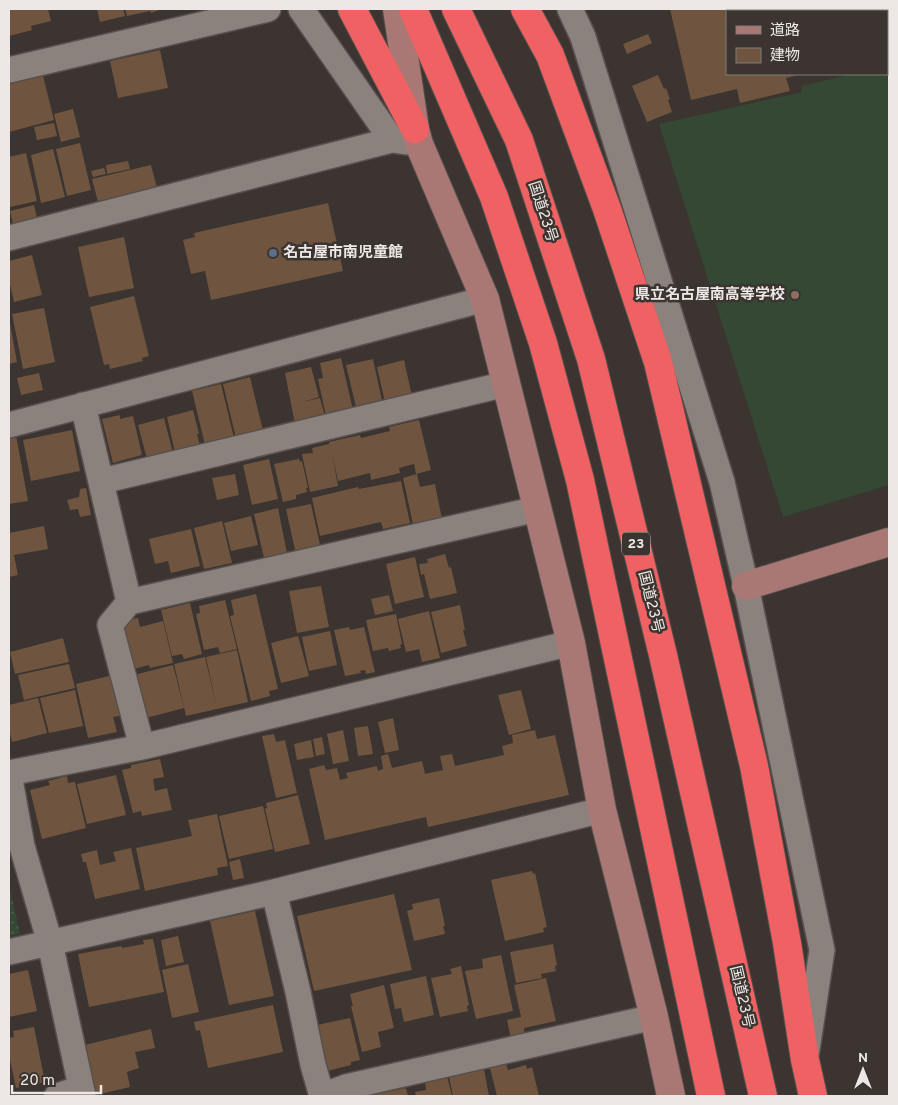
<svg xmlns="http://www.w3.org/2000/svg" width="898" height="1105" font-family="Overpass,'Noto Sans JP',sans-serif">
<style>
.grass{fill:#344834}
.park{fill:url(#park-dots)}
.building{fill:#6f553f}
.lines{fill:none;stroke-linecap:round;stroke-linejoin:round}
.street-casing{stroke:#57504d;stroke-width:28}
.secondary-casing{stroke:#57504d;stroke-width:30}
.highway-casing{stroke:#57504d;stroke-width:30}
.street{stroke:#8b827d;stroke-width:25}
.secondary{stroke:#a97875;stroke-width:28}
.highway{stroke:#f06163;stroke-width:28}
.service-dot{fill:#5c6f8a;stroke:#3b3430;stroke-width:2}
.education-dot{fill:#8d6e63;stroke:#3b3430;stroke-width:2}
.labels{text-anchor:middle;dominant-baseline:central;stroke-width:5;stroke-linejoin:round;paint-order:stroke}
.shield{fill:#3b3430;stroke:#b8b2af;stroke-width:1}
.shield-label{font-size:14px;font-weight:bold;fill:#ede8e5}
.street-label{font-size:15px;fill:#ede8e5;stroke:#3b3430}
.poi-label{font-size:15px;font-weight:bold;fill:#ede8e5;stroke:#3b3430;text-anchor:start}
</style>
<defs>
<pattern id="park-dots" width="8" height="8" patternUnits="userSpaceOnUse" patternTransform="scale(1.25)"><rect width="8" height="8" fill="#344834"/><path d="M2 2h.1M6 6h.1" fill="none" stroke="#526251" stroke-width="1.8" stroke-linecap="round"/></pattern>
</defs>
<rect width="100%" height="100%" fill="#3b3430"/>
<path class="grass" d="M887,65H889V485L783,517L659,124L802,92L801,86L852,74H887Z"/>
<path class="park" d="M9,884L20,934L9,936V883Z"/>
<path class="building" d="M9,9H48L51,21L31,26L32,30L9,36Z
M97,9H123L125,16L100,22Z
M125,9H162L151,13L150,11L127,16Z
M670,9H865V11H727V74H801L786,78L790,91L740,103L737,89L691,100Z
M648,34L652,43L627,54L623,44Z
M160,50L168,88L118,98L110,61Z
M658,75L664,89L666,88L670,99L668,100L672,112L647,122L632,86Z
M43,76L54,120L9,132V84Z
M73,109L80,137L61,142L54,114Z
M54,123L57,136L37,140L34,127Z
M80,143L91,190L67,196L56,149Z
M53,149L65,197L41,203L31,155Z
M26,153L37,201L10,207L9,157Z
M128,161L130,169L107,174L106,165Z
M151,165L157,188L98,202L92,179Z
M104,168L106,174L93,177L91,171Z
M328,203L343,271L211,300L205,271L191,274L183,240L195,237L194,233Z
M34,205L38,222L14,228L10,211Z
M124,237L134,288L89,297L78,247Z
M32,255L42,295L14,302L9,280V261Z
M134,296L149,356L142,358L143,361L110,369L109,364L104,365L90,307Z
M44,308L55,362L23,369L12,314Z
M9,318L17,362L9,364Z
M341,358L353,410L326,416L318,379L323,378L320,363Z
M373,359L382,401L356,407L346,365Z
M404,360L412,396L385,402L377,367Z
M311,367L319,397L303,402L320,398L325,417L295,424L285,373Z
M39,373L43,390L21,395L17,378Z
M250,377L263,431L236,438L223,384Z
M221,384L234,438L205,445L192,391Z
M193,410L199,434H197L200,446L175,452L167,417Z
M120,415V419L133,416L142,455L113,463L102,419Z
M164,418L173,453L147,459L138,425Z
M419,420L431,470L416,474L414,464L399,468L400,473L371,480L370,473L338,481L332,454L338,486L310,492L302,454L313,453L312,448L329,444V442L360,435L361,438L390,431L389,427Z
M72,430L80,471L31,481L23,440Z
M16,435L28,501L9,504V436Z
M269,459L278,499L252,505L243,465Z
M299,459L300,462L302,461L308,488H306L307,492L296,495V499L283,502L274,464Z
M235,474L239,495L217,500L212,478Z
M417,474L420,487L435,484L442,519L413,524L403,478Z
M401,481L410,523L383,529L381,522L320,536L312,498L358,487L359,489Z
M86,488L91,515L80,517L78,509L70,510L67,500L79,497L80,489Z
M311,504L320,545L295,550L286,509Z
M278,508L287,553L264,558L254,514Z
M251,516L258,545L231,551L224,523Z
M222,521L232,563L204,569L194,528Z
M44,526L48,549L14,555L18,575L9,577V533Z
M191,529L200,566L171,573L168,561L155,564L149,539Z
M445,554L449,568L451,567L457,593L430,599L424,574L421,575L419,564L428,563L427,559Z
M415,557L424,597L395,604L386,564Z
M321,586L329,627L297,633L289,591Z
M256,594L278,689L269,691L270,696L251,701L230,616L234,615L231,600Z
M389,595L393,611L375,615L371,599Z
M225,600L237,649L220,653L218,647L204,650L196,614L200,613L199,606Z
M190,603L202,654L184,659L182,654L172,656L161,610Z
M460,605L465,630H463L467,646L441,653L431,612Z
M429,611L440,658L422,662L419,649L406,652L398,619Z
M396,614L402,644L400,645L401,648L389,651L388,648L373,651L366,620Z
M138,618L140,627L163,621L173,663L150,668L149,665L134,669L123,625L128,624L127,620Z
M349,627L350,630L364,627L375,672L366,674L365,670L360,671L361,673L345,676L334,630Z
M330,631L337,665L309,671L302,637Z
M298,636L309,676L281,683L271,643Z
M63,638L69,662L15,674L10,652Z
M237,650L248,702L217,709L206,657Z
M205,657L217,709L186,716L174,664Z
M69,664L75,688L24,700L18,675Z
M173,665L184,708L146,718L134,675Z
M113,675L124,715L113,717L117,732L88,738L76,684Z
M75,690L83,726L49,733L40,698Z
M521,690L531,729L509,735L498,695Z
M38,698L47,733L12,742L9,729V705Z
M393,718L399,750L385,753L378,722Z
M368,726L373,754L358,756L354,728Z
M343,730L349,761L333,764L327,734Z
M535,730L537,739L555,735L569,795L428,827L426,817L325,840L309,769L324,765L326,770L337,768L340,780L348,778L346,773L377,766L378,771L383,769L381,756L388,754L392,768L422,761L425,774L443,770L440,756L452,754L455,766L504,755L502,746L513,743L512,735Z
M274,734L276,742L285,740L297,793L276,798L262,736Z
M322,737L325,754L316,756L313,739Z
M311,740L314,757L297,760L294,744Z
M160,759L164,777L153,779L155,791L167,788L172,810L142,816L141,811L133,813L122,770L131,768V765Z
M116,775L126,815L87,824L77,784Z
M67,776L68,783L75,782L86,828L42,839L30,790L50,785L48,781Z
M298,795L310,844L275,852L265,809L267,808L266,803Z
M263,806L273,849L229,859L219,816Z
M217,814L228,866L217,868L218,875L145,891L136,848L192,836L188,820Z
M131,848L140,889L95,899L86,862H83L81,854L97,850L100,865L116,861L113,852Z
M240,859L244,878L233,880L229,862Z
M532,871L533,874L535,873L547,927L543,928L544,932L505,941L491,880Z
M394,894L412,970L314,991L297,916Z
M439,898L445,926H443L445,934L414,941L407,911L413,909L412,904Z
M255,911L274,996L229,1005L210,921Z
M178,936L184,962L166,966L161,940Z
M153,939L164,992L89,1007L78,954L122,946V948L144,944L143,940Z
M553,944L557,965L555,966L556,971L541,974L542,978L516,983L510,952Z
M501,955L513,1011L476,1019L465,971L483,968L482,959Z
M188,964L199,1012L172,1018L162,970Z
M461,966L469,1005L467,1006L468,1011L440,1017L431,978L452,974L450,969Z
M28,970L37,1011L9,1017V974Z
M426,976L434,1015L404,1022L401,1008L395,1009L390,984Z
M546,978L556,1021L524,1028L525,1036L511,1039L507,1020L521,1017L514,985Z
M384,985L394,1028L378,1032L381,1047L362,1052L351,1006H353L350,994Z
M273,1005L283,1052L208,1068L200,1030L196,1031L194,1022Z
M350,1018L360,1060L351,1062V1065L327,1071L317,1025Z
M34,1027L45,1082L16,1088L9,1055V1038L14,1037L13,1031Z
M151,1029L155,1048L135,1052L139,1068L127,1072L130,1087L96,1095L85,1045Z
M506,1064L508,1070L526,1065L527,1069L532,1067L539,1096H497L490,1068Z
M484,1069L489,1096H453L449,1077Z
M447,1076L452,1096H416L415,1092L426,1090L425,1082Z
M406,1088L408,1096H371V1095Z"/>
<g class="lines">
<defs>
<path id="street" d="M301,9L392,140L406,142
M570,9L583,37L722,482L746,586L822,950L807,1050
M9,70L268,9
M9,238L392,140
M83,405L129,602L110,625L142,747
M9,425L485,299
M102,481L506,384
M129,602L537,509
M9,773L142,747L571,643
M9,774L22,846L50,943L83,1096
M274,892L298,992L313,1065L322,1096
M9,952L274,892L602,810
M57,1096L81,1088
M322,1096L346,1087L654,1017"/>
<path id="secondary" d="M397,9L415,129L419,144L485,299L571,643L602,810L654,1017L671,1096
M746,586L889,542"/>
<path id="highway" d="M352,9L415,129
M413,9L494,197L543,343L580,480L711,1096
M456,9L519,140L591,359L663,655L763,1096
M525,9L550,55L607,209L658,362L754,766L787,943L805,1060L813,1096"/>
</defs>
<use href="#street" class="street-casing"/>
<use href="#secondary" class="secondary-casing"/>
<use href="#highway" class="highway-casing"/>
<use href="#street" class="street"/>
<use href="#secondary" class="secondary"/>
<use href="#highway" class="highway"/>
</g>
<circle class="service-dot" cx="273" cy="253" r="5"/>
<circle class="education-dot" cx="795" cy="295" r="5"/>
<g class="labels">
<rect class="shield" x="622" y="532.5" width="28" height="23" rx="4"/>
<g class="shield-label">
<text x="636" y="544">23</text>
</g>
<g class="street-label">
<text transform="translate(542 212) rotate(72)">国道23号</text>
<text transform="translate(650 602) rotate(76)">国道23号</text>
<text transform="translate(741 997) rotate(77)">国道23号</text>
</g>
<g class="poi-label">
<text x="283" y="253">名古屋市南児童館</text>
<text x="785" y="295" text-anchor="end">県立名古屋南高等学校</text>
</g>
</g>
<rect width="898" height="1105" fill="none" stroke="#ede8e5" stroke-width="20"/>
<rect x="726" y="10" width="162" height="65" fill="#3b3430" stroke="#827c78"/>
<rect x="736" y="26" width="25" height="8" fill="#a97875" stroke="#827c78"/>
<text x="770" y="35" font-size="15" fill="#ede8e5">道路</text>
<rect x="736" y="48" width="25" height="15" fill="#6f553f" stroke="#827c78"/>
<text x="770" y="60" font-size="15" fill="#ede8e5">建物</text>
<g transform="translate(863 1070)" stroke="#3b3430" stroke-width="4" paint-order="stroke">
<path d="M0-4L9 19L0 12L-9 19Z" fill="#ede8e5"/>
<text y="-8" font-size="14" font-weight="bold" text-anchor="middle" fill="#ede8e5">N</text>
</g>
<path d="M12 1085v8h89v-8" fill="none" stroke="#ede8e5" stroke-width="2.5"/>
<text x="20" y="1085" font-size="15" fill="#ede8e5" stroke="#3b3430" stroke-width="4" paint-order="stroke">20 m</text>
</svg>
